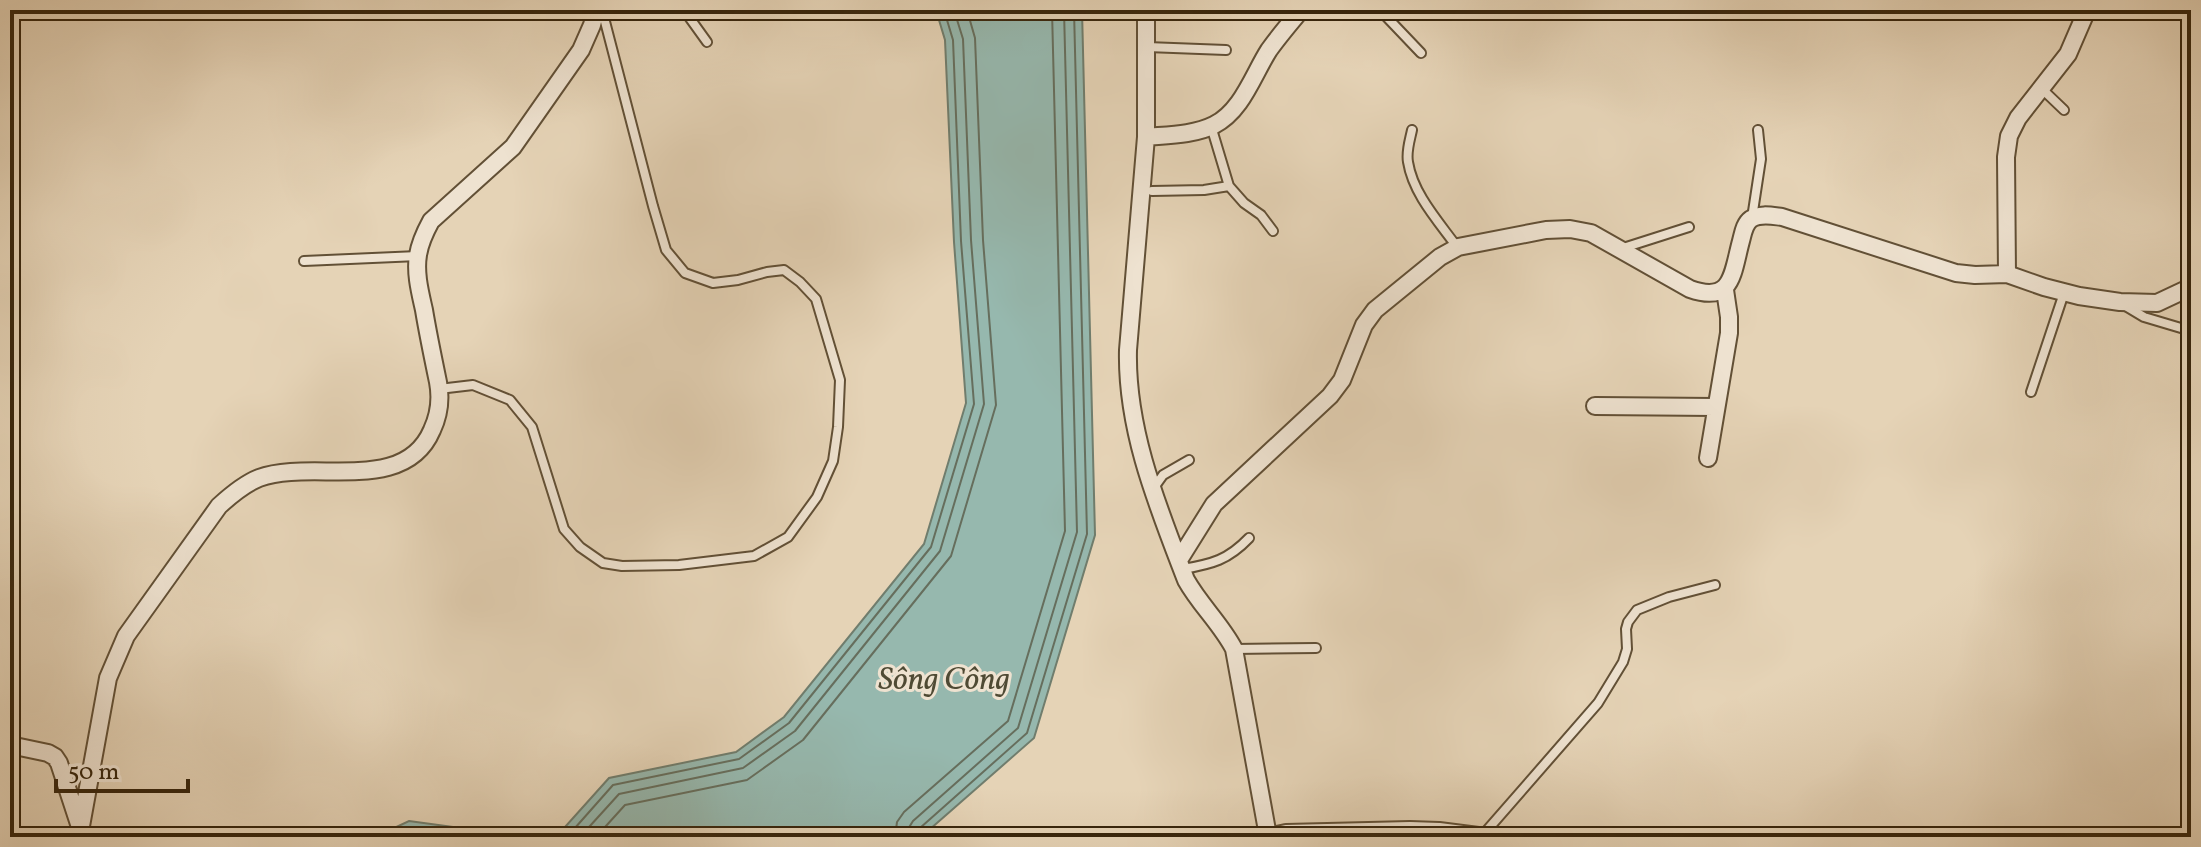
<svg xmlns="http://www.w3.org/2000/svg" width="2201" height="847" font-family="Vollkorn,serif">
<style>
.water{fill:#96b8ae;stroke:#707d6d;stroke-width:2}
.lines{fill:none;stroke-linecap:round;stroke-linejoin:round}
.shore{stroke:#666e5d;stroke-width:2}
.service-casing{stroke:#625036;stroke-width:12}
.minor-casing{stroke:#625036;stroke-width:20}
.service{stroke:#eee2d0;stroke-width:8}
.minor{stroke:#eee2d0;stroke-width:16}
.labels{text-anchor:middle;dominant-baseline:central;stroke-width:6;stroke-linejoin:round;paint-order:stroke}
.water-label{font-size:32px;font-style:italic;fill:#4f4a34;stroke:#eee2d0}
</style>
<rect width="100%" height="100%" fill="#e5d3b6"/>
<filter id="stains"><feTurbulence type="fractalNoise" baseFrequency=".0025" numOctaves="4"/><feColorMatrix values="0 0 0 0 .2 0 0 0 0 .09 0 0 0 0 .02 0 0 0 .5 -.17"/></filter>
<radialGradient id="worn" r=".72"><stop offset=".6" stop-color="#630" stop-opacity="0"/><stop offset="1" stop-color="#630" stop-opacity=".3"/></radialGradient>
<path class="water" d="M936,10H1082L1095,535L1034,738L921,837H556L609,778L736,752L784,717L924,544L966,403L954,242L945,40Z
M409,821L527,837H375Z"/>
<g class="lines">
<path class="shore" d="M567,837L613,785L739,759L789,723L931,547L974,404L961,241L953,40L944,10
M580,837L619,794L743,768L795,731L940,551L984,404L971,240L963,39L954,10
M596,837L625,805L747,780L803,740L951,556L996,405L983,240L975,38L967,10
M895,837L897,822L904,812L1008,721L1065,531L1052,10
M907,837L908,829L913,821L1018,728L1077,532L1064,10
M917,837L920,828L1027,733L1087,534L1074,10"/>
<defs>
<path id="service" d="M684,10L707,42
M1380,10L1421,53
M1147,47L1226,50
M2041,88L2064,110
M1211,126L1229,186L1244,203L1261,215L1273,231
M1412,130C1410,140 1406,151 1408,162C1413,194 1439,222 1457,247
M1152,191L1204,190L1229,186
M1752,218L1761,159L1758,130
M1620,249L1689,227
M304,261L418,256
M2124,305L2144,317L2191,331
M439,389L473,385L510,400L532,427L564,529L580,547L603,563L622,566L679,565L754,556L788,537L817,497L833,461L838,427L840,380L816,299L800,282L784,270L767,272L738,280L713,283L685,273L666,250L653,206L602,10
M2031,392L2064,293
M1153,489L1163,475L1189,460
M1183,569C1212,564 1228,560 1249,538
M1234,649L1316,648
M1482,836L1598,703L1623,662L1627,649L1626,629L1628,622L1637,610L1669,597L1715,585"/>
<path id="minor" d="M1146,10V137L1128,350C1126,430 1158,507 1186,580C1200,605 1221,624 1234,649L1268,836
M1146,137C1168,135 1194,135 1214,125C1242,111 1253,75 1269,50C1279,36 1290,23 1301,10
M2007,274L2006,157L2009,136L2018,118L2068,54L2087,10
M1595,406L1715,407
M1708,458L1729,333V317L1725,290
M1179,560L1214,504L1330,396L1342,380L1364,325L1375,310L1440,257L1458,247L1546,230L1570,229L1591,233L1690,289C1733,304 1732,274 1741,241C1743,234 1744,224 1751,219C1760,213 1773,216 1782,217L1956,273L1975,275L2007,274L2044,287L2079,296L2120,302L2157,303L2191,287
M10,745L48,753L55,757L59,763L79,824
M79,837L108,678L126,636L219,506C231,495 244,484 259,478C312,458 404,496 432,430C439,415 441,398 438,382C433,358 428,334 424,310C420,292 415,273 418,255C420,242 425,232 431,221L513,147L581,50L592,25L596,10
M1267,837L1286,833L1410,830L1439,831L1486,837"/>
</defs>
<use href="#service" class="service-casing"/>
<use href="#minor" class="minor-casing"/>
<use href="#service" class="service"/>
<use href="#minor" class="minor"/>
</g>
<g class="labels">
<g class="water-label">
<text x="944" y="681">Sông Công</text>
</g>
</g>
<rect width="2201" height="847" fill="none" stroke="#e5d3b6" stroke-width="40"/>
<rect x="12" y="12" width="2177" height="823" fill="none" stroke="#37250c" stroke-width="4"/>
<rect x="20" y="20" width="2161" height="807" fill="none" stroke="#37250c" stroke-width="2"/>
<path d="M56 779v12h132v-12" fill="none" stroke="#37250c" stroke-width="4"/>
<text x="68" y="779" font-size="24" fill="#37250c" stroke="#eee2d0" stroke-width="6" paint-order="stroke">50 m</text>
<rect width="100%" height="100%" filter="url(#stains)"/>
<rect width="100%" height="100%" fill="url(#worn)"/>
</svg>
